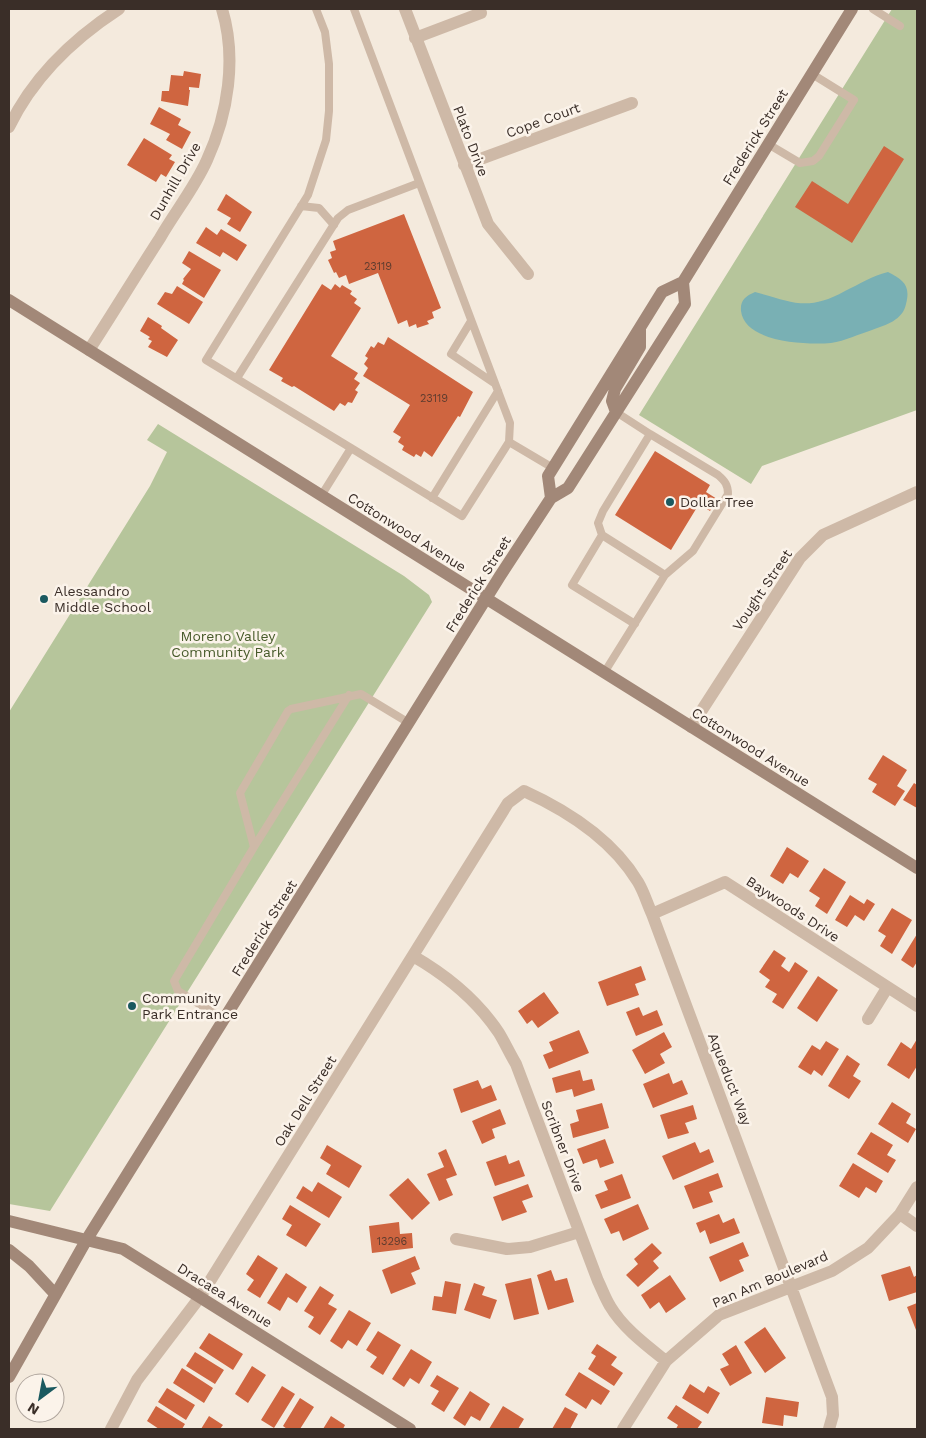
<svg xmlns="http://www.w3.org/2000/svg" width="926" height="1438" font-family="'Work Sans',sans-serif">
<style>
.green{fill:#b6c59b}
.water{fill:#79b0b4}
.building{fill:#cf6540}
.lines{fill:none;stroke-linecap:round;stroke-linejoin:round}
.lane{stroke:#ceb9a7;stroke-width:8}
.street{stroke:#ceb9a7;stroke-width:12}
.secondary{stroke:#a28878;stroke-width:12}
.poi-dot{fill:#1a595f;stroke:#fbf3ea;stroke-width:2}
.labels{text-anchor:middle;dominant-baseline:central;stroke-width:5;stroke-linejoin:round;paint-order:stroke}
.number-label{font-size:11px;fill:#5f3c2e}
.street-label{font-size:14px;fill:#3a2e28;stroke:#fbf3ea}
.poi-label{font-size:14px;fill:#3a2e28;stroke:#fbf3ea;text-anchor:start}
.park-label{font-size:14px;fill:#475a2a;stroke:#fbf3ea}
</style>
<rect width="100%" height="100%" fill="#f4eadd"/>
<path class="green" d="M892,9H917V410L762,466L751,484L639,415Z
M158,424L404,576L429,595L432,602L50,1211L9,1204V712L150,486L167,452L147,440Z"/>
<path class="water" d="M888,272C903,280 911,285 906,304C903,320 886,325 872,330C859,334 845,341 831,343C807,345 745,343 741,311C740,300 746,296 755,292C793,302 807,312 845,291C860,284 871,276 888,272Z"/>
<path class="building" d="M184,71L201,74L199,88L189,87V90H190L188,106L161,101L162,91H169L171,75L183,76Z
M159,107L181,119L178,125L191,132L182,149L166,140L170,134L150,124Z
M144,138L172,155L169,159L175,162L166,177L161,174L156,182L127,165Z
M884,146L904,159L852,243L795,207L812,181L848,204Z
M226,194L252,212L240,232L227,224L231,218L217,210Z
M404,214L441,308L432,312L434,318L427,321L429,324L417,328L416,324L409,327L407,320L398,324L378,273L349,284L346,275L339,278L336,272L334,273L328,260L332,258L330,252L336,250L333,241Z
M206,227L217,235L221,229L247,245L237,261L223,252L220,257L196,243Z
M189,251L221,270L204,298L182,284L184,280L183,279L191,269L182,263Z
M322,284L331,290L335,284L340,288L342,285L352,291L350,294L357,299L354,303L361,308L331,356L358,373L354,379L360,383L355,390L358,392L352,403L348,402L345,406L340,403L334,411L294,386L292,387L281,381L283,378L269,370Z
M177,286L203,302L189,324L157,304L165,292L172,294Z
M148,317L162,326L161,328L178,340L167,357L148,347L152,341L148,339L150,337L140,331Z
M388,337L473,392L460,417L458,416L432,457L424,451L421,457L416,454L414,457L402,450L404,446L398,442L401,437L393,432L410,405L363,376L368,368L364,364L368,358L365,356L371,346L374,348L378,342L384,345Z
M655,451L710,485L706,492L717,499L710,511L699,504L671,550L615,515Z
M883,755L907,770L897,786L905,791L895,806L872,792L877,784L868,779Z
M914,783L917,785V808L903,800Z
M787,847L809,861L798,878L790,873L783,884L770,876Z
M824,868L846,882L827,914L815,906L820,898L809,891Z
M850,895L864,904L867,899L875,904L864,921L855,915L847,927L835,920Z
M892,908L912,920L892,954L880,946L886,936L878,931Z
M917,934V962L913,968L901,960Z
M774,950L786,958L781,966L789,972L795,962L808,971L783,1009L772,1002L777,994L765,987L770,980L759,972Z
M641,966L646,980L635,984L639,995L607,1006L598,982Z
M818,976L838,990L817,1022L797,1008Z
M544,992L559,1013L538,1028L532,1020L527,1024L518,1011Z
M639,1007L643,1016L657,1010L663,1025L636,1036L626,1012Z
M579,1030L589,1053L549,1069L543,1055L553,1051L549,1042Z
M664,1032L672,1047L660,1054L665,1063L645,1074L632,1050Z
M917,1039V1066L909,1079L887,1065L901,1042L911,1049Z
M826,1041L839,1049L822,1076L814,1070L811,1075L798,1067L812,1045L820,1050Z
M847,1055L860,1064L853,1076L861,1081L849,1099L828,1086Z
M580,1070L583,1081L592,1079L595,1090L574,1097L572,1089L556,1093L552,1078Z
M669,1073L673,1084L682,1080L688,1094L653,1108L643,1084Z
M478,1080L482,1089L491,1085L497,1100L461,1113L453,1089Z
M892,1102L911,1114L906,1123L916,1129L908,1143L878,1124Z
M602,1103L609,1128L573,1138L570,1124L579,1121L576,1110Z
M693,1105L697,1119L685,1123L689,1133L668,1139L660,1115Z
M500,1109L506,1124L492,1129L495,1138L482,1144L472,1121Z
M871,1132L893,1145L887,1155L896,1160L888,1173L857,1154Z
M605,1139L614,1163L600,1168L597,1159L583,1164L577,1149Z
M695,1142L700,1153L709,1149L714,1162L673,1180L662,1156Z
M327,1145L362,1166L349,1188L326,1174L331,1165L320,1158Z
M446,1149L457,1175L446,1179L453,1195L439,1201L427,1174L444,1167L438,1153Z
M506,1155L509,1164L519,1160L525,1176L495,1186L486,1162Z
M853,1163L883,1181L876,1193L866,1187L859,1198L839,1186Z
M718,1173L723,1187L709,1192L713,1202L693,1209L684,1186Z
M622,1174L631,1198L601,1209L595,1195L608,1190L604,1181Z
M408,1178L430,1203L412,1220L389,1195Z
M318,1182L342,1197L329,1218L296,1198L303,1186L312,1192Z
M528,1184L533,1197L522,1201L527,1212L502,1221L493,1197Z
M638,1204L649,1229L623,1241L619,1231L611,1234L604,1219Z
M290,1205L321,1224L306,1247L286,1235L292,1225L282,1219Z
M719,1214L723,1223L734,1218L740,1233L710,1244L705,1230L700,1233L696,1223Z
M399,1222L400,1234L412,1233L413,1248L372,1253L369,1226Z
M743,1242L749,1256L739,1260L744,1271L720,1282L709,1257Z
M652,1243L662,1253L653,1261L659,1268L638,1287L626,1275L638,1264L634,1259Z
M258,1255L278,1268L260,1298L247,1290L254,1280L246,1274Z
M415,1256L420,1269L411,1273L416,1284L391,1294L382,1270Z
M910,1266L914,1277L917,1275V1292L889,1301L881,1275Z
M551,1270L555,1281L567,1278L574,1302L548,1310L537,1275Z
M286,1273L307,1287L297,1303L288,1297L280,1311L267,1303Z
M670,1275L686,1299L666,1313L659,1302L650,1309L641,1295Z
M531,1278L539,1314L514,1320L505,1284Z
M445,1281L461,1284L456,1314L432,1310L434,1296L442,1297Z
M474,1283L485,1287L482,1295L497,1300L490,1319L464,1310Z
M320,1286L334,1295L328,1304L337,1309L320,1335L308,1327L314,1317L304,1311Z
M917,1303V1330H916L907,1307Z
M349,1310L371,1323L357,1346L348,1340L342,1349L330,1341Z
M765,1327L786,1358L765,1373L744,1342Z
M378,1331L401,1345L383,1375L370,1367L377,1357L366,1350Z
M209,1333L243,1354L233,1370L199,1348Z
M597,1344L617,1357L611,1365L623,1373L614,1386L588,1369L596,1356L591,1353Z
M736,1345L752,1373L730,1386L720,1369L729,1365L722,1354Z
M411,1349L432,1362L419,1384L410,1378L404,1387L392,1379Z
M195,1352L224,1370L215,1384L186,1366Z
M252,1366L266,1375L248,1403L235,1394Z
M182,1368L213,1388L204,1403L173,1383Z
M579,1372L610,1391L601,1405L592,1399L586,1409L565,1395Z
M437,1375L459,1388L444,1412L431,1404L439,1391L430,1386Z
M690,1384L704,1393L708,1386L720,1393L708,1414L682,1398Z
M282,1386L295,1394L274,1428L261,1420Z
M167,1388L195,1405L186,1420L158,1402Z
M470,1391L490,1404L480,1421L471,1416L465,1426L453,1418Z
M766,1397L799,1402L797,1417L784,1415L783,1426L762,1423Z
M300,1398L314,1407L300,1429H287L283,1426Z
M676,1405L702,1422L697,1429H676L678,1425L667,1418Z
M156,1406L185,1424L182,1429H159L147,1421Z
M503,1406L524,1419L518,1429H489Z
M565,1407L578,1414L570,1429H552Z
M209,1416L223,1425L220,1429H201Z
M331,1416L345,1425L343,1429H323Z"/>
<g class="lines">
<path class="lane" d="M316,9L325,32L329,64V111L326,140L308,195L206,360L351,448
M873,9L900,26
M768,144L800,163L813,161L819,156L854,100L812,74
M301,206L319,208L334,225
M471,321L451,354L494,383
M237,378L338,218L348,210L419,183
M650,434L603,511L598,523L602,535L665,575
M509,442L553,468
M321,496L351,448L462,516L509,442L510,423L354,9
M432,498L498,391
M602,535L572,585L635,624
M604,673L665,575L693,551L728,494C728,485 725,481 718,475L650,434L616,412
M254,847L349,695
M225,1020L178,991L174,981L254,847L240,793L288,711L291,709L361,694L409,723"/>
<path class="street" d="M405,9L488,224L528,274
M415,38L481,13
M9,127C33,77 73,39 119,9
M464,165L632,103
M89,350C113,313 136,275 160,238C175,212 195,187 207,160C228,114 237,58 222,9
M691,727L800,558L823,535L917,492
M652,914L725,882L917,1006
M413,956C446,975 477,1000 499,1033C505,1043 510,1054 516,1064L598,1281C602,1289 605,1298 610,1306C623,1328 646,1345 666,1361
M868,1019L887,988
M900,1214L917,1226
M456,1239L507,1249L530,1247L579,1232
M111,1429L137,1380L200,1297L508,803L524,791C568,811 612,839 638,882C644,892 647,903 652,914L832,1397L833,1415L829,1429
M623,1429L666,1361L719,1315L832,1271L868,1248L900,1214L917,1187"/>
<path class="secondary" d="M9,300L917,868
M616,412L612,401L615,389L640,347V328
M551,498L548,476L662,292L683,282L852,9
M9,1221L123,1249L410,1429
M9,1250L29,1266L55,1294
M9,1377L87,1239L500,576L551,498L568,488L685,304L683,282"/>
</g>
<g class="poi-dot">
<circle cx="670" cy="502" r="5"/>
<circle cx="44" cy="599" r="5"/>
<circle cx="132" cy="1006" r="5"/>
</g>
<g class="labels">
<g class="number-label">
<text x="378" y="266">23119</text>
<text x="434" y="398">23119</text>
<text x="392" y="1241">13296</text>
</g>
<g class="street-label">
<text transform="translate(543 120) rotate(-20)">Cope Court</text>
<text transform="translate(755 137) rotate(-58)">Frederick Street</text>
<text transform="translate(471 141) rotate(69)">Plato Drive</text>
<text transform="translate(175 181) rotate(-60)">Dunhill Drive</text>
<text transform="translate(407 532) rotate(32)">Cottonwood Avenue</text>
<text transform="translate(478 584) rotate(-58)">Frederick Street</text>
<text transform="translate(762 590) rotate(-56)">Vought Street</text>
<text transform="translate(751 747) rotate(32)">Cottonwood Avenue</text>
<text transform="translate(793 909) rotate(33)">Baywoods Drive</text>
<text transform="translate(264 928) rotate(-58)">Frederick Street</text>
<text transform="translate(730 1079) rotate(69)">Aqueduct Way</text>
<text transform="translate(305 1101) rotate(-58)">Oak Dell Street</text>
<text transform="translate(563 1146) rotate(69)">Scribner Drive</text>
<text transform="translate(770 1279) rotate(-23)">Pan Am Boulevard</text>
<text transform="translate(225 1295) rotate(32)">Dracaea Avenue</text>
</g>
<g class="poi-label">
<text x="680" y="502">Dollar Tree</text>
<text x="54" y="591">Alessandro<tspan x="54" dy="16">Middle School</tspan></text>
<text x="142" y="998">Community<tspan x="142" dy="16">Park Entrance</tspan></text>
</g>
<g class="park-label">
<text x="228" y="636">Moreno Valley<tspan x="228" dy="16">Community Park</tspan></text>
</g>
</g>
<rect width="926" height="1438" fill="none" stroke="#3a2e28" stroke-width="20"/>
<g transform="translate(40 1398) rotate(212)"><circle r="24" fill="#fbf3ea" stroke="#aea49c"/>
<path d="M0-4L9 19L0 12L-9 19Z" fill="#1a595f"/>
<text y="-8" font-size="14" font-weight="bold" text-anchor="middle" fill="#3a2e28">N</text>
</g>
</svg>
